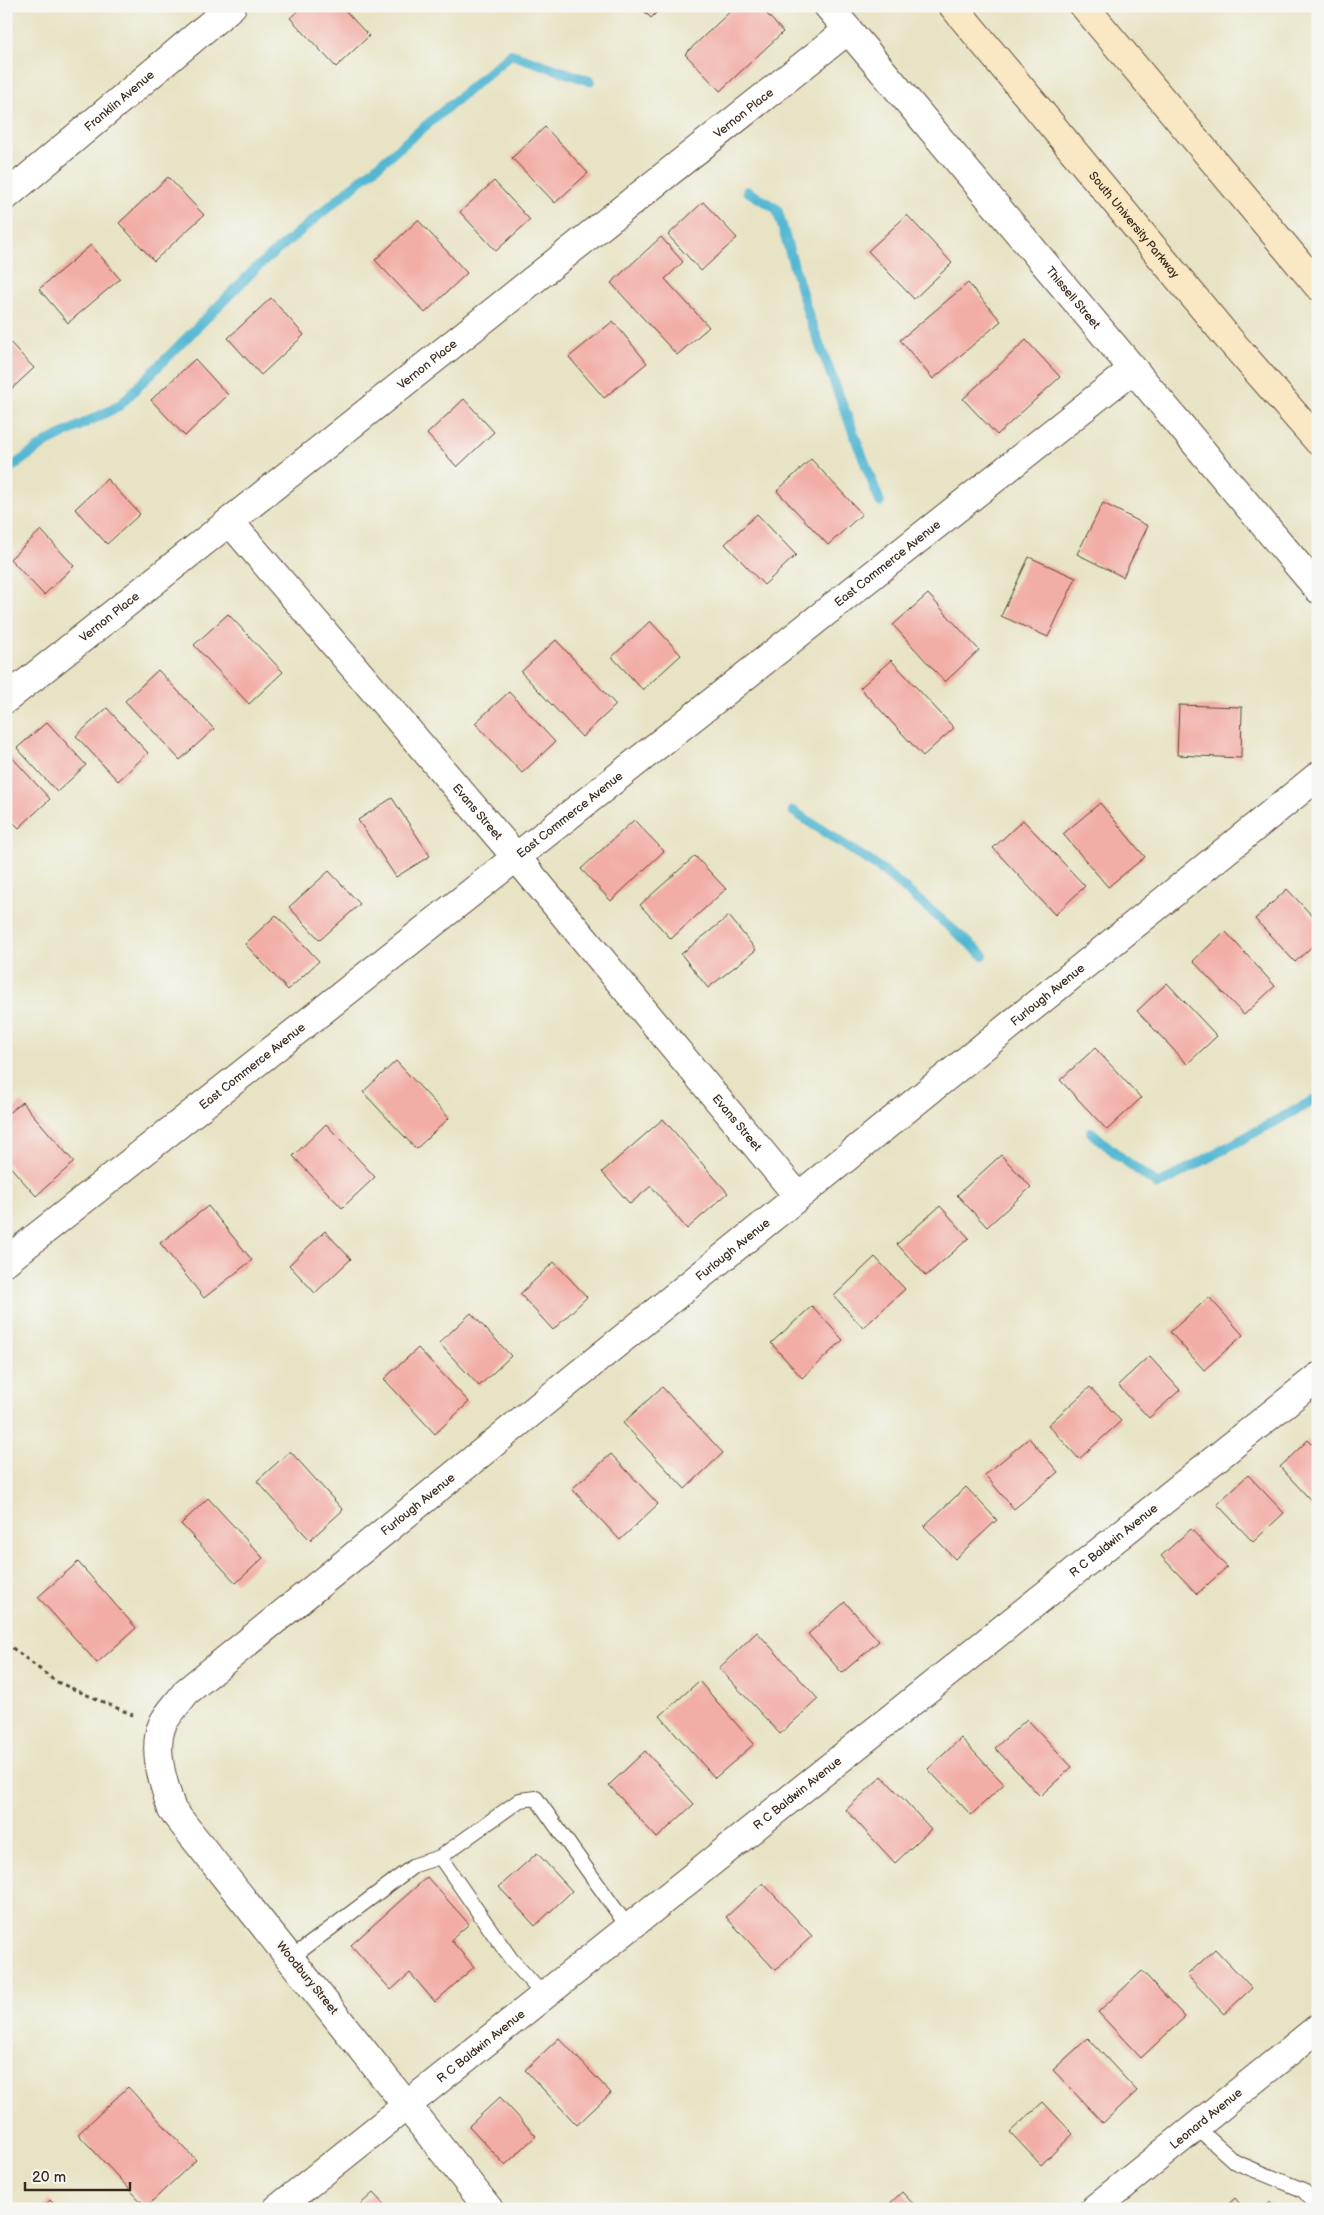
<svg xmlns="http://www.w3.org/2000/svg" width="1324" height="2215" font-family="'Balsamiq Sans',sans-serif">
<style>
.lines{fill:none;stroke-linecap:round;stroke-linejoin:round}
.stream{stroke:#53b7d2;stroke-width:10}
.building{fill:#f2ada6}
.service-casing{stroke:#554637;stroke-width:16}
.minor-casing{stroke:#554637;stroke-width:30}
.tertiary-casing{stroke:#554637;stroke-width:30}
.secondary-casing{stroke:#554637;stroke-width:30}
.path{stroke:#554637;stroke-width:3;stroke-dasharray:4 4;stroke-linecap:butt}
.service{stroke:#fff;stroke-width:14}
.minor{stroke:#fff;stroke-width:28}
.tertiary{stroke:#fff;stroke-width:28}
.secondary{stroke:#fae7c3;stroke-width:28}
.labels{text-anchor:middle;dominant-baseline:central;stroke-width:4.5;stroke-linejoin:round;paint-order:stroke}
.street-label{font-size:12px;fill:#3b2a1e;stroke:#f6f6f2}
</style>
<rect width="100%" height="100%" fill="#f6f6f2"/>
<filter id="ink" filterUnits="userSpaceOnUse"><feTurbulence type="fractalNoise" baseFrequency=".02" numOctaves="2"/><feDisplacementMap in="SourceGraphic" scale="10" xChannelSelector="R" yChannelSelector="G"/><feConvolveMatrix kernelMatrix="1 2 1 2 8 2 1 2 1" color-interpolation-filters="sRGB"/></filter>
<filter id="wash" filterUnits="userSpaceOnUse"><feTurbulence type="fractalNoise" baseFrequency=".0096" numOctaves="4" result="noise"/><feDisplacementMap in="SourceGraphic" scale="20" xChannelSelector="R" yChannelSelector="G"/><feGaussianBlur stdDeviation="1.12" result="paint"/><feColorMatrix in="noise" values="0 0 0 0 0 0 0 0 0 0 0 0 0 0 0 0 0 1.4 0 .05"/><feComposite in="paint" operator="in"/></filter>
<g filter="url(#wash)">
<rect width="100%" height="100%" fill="#e8e3c4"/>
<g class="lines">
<path class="stream" d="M747,191L777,209L809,317L880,502
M6,471L47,442L119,406L256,268L511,54L590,81
M793,811L884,871L983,955
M1091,1132L1119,1156L1158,1185L1318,1098"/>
</g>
<g id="blocks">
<path class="building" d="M303,6H341L369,36L336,67L290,18Z
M639,6H663L651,18Z
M736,6H760L783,32L720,91L685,54Z
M545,127L588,173L555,203L512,158Z
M168,177L204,215L154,261L119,223Z
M494,181L530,220L496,251L460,212Z
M703,202L737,238L701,271L668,235Z
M907,215L952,263L914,299L868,251Z
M418,220L467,273L425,313L375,260Z
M661,237L683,262L665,279L709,327L677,355L611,283Z
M91,245L120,279L68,323L39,289Z
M968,283L1001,321L933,379L900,340Z
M271,298L304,335L261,375L228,338Z
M613,321L647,363L604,398L569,357Z
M6,338L34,368L6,394Z
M1026,340L1060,377L997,435L963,399Z
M195,359L228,395L185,436L151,400Z
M464,399L494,432L457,467L427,434Z
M811,459L862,514L828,545L777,491Z
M107,479L140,514L107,544L75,509Z
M1103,503L1148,526L1123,577L1077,554Z
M757,514L796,555L764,585L725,544Z
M41,530L74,566L44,595L10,559Z
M1029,557L1076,578L1048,637L1001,616Z
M928,594L979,650L945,682L893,625Z
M228,614L283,672L249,704L194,645Z
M650,621L681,655L643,690L612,657Z
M556,640L616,705L582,737L521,672Z
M891,660L954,728L923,756L860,688Z
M158,670L214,729L180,760L125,701Z
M509,692L555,742L522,773L475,723Z
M1179,705L1242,707L1241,758L1177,755Z
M107,708L148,753L118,781L76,736Z
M47,722L86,765L57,792L17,748Z
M8,753L50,799L19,828L6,815V755Z
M392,798L430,856L396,877L358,820Z
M1100,803L1145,857L1108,887L1063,834Z
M634,820L664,851L611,901L581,869Z
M1023,820L1085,886L1055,915L993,848Z
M695,856L726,889L671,939L640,905Z
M329,871L360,904L320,940L289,907Z
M1287,889L1318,922V941L1295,962L1255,919Z
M276,915L319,961L288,990L245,944Z
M729,916L756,950L708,988L681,954Z
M1225,931L1275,986L1244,1015L1193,961Z
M1167,983L1217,1036L1187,1064L1137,1011Z
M1095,1048L1141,1098L1107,1130L1060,1080Z
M396,1061L449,1118L416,1149L363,1092Z
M22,1102L74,1162L36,1196L6,1162V1115Z
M663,1119L728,1193L687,1229L651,1186L630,1204L602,1172Z
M326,1124L375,1177L342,1208L293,1156Z
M1001,1155L1031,1187L987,1227L957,1195Z
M208,1206L252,1260L204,1298L160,1243Z
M940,1206L969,1238L926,1276L897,1244Z
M325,1231L351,1259L315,1293L289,1265Z
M875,1257L905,1289L863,1328L834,1296Z
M554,1262L587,1297L553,1330L520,1294Z
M1209,1297L1243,1335L1204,1370L1170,1332Z
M812,1306L843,1340L802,1378L771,1343Z
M471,1313L511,1356L479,1386L439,1343Z
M418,1348L469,1402L435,1434L384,1379Z
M1149,1356L1180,1390L1149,1418L1118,1385Z
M662,1387L723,1453L685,1489L623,1423Z
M1090,1387L1121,1421L1079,1459L1048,1425Z
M1029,1438L1058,1472L1014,1509L985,1475Z
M1308,1440L1318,1450V1508L1280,1467Z
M290,1451L343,1510L310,1540L257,1481Z
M611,1454L658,1504L620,1540L572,1489Z
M1248,1475L1284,1513L1253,1542L1217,1504Z
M966,1487L997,1520L955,1559L924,1526Z
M208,1498L263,1558L236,1583L181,1524Z
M1191,1529L1227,1567L1197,1594L1161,1556Z
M78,1562L136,1628L97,1663L38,1597Z
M845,1602L879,1641L842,1673L808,1634Z
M757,1632L818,1699L780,1734L719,1668Z
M699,1681L754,1744L715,1778L660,1716Z
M1027,1719L1072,1767L1040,1796L995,1748Z
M961,1738L1004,1784L971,1815L928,1769Z
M645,1751L694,1804L657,1838L609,1785Z
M882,1776L931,1829L895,1863L846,1810Z
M537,1853L572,1891L535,1926L499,1887Z
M427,1877L469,1924L451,1940L474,1967L435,2002L410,1973L391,1990L351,1945Z
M763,1883L812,1936L775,1970L726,1917Z
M1215,1949L1252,1988L1224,2014L1187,1975Z
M1142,1971L1185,2017L1141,2058L1098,2012Z
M559,2038L611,2093L577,2125L525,2070Z
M1088,2038L1137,2091L1103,2123L1053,2070Z
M128,2087L196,2160L146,2207L78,2134Z
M500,2097L536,2136L505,2165L469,2126Z
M1043,2102L1073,2134L1041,2165L1010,2132Z
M902,2192L918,2209H884Z
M373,2193L388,2209H355Z
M1235,2198L1244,2209H1223Z
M50,2200L58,2209H41Z
M1271,2201L1277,2209H1261Z"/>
</g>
</g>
<g filter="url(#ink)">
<use href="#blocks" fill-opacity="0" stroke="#554637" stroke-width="1"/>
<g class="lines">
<defs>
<path id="service" d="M440,1857L511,1959L543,1995
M291,1958L415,1865L440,1857L520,1800L536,1798L628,1927
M1196,2127L1235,2162L1303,2190L1318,2207"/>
<g id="minor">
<path id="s1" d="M828,6L1318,589"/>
<path id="s2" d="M6,196L232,6"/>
<path id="s3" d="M230,522L516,857L798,1196"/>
<path id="s4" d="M6,699L848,30"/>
<path id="s5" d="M6,1261L1133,369"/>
<path id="s6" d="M277,2209L1318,1377"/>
<path id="s7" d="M489,2209L172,1810C164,1785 151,1749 163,1723C169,1712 179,1702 186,1692L1318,776"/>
</g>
<g id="tertiary">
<path id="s8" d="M1094,2209L1318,2028"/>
</g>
<g id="secondary">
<path id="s9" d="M953,6L1228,338L1318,441"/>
<path d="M1084,6L1318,286"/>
</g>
</defs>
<use href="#service" class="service-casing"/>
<use href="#minor" class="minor-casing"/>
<use href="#tertiary" class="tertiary-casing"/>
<use href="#secondary" class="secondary-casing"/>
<path class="path" d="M6,1643L55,1681L133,1715"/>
<use href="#service" class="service"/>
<use href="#minor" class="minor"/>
<use href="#tertiary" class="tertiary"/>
<use href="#secondary" class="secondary"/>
</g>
</g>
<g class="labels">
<g class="street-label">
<text stroke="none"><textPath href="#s2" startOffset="148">Franklin Avenue</textPath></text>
<text stroke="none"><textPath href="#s4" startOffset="942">Vernon Place</textPath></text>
<text stroke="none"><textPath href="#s9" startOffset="284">South University Parkway</textPath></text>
<text stroke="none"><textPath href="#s1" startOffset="381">Thissell Street</textPath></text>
<text stroke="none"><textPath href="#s4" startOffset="538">Vernon Place</textPath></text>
<text stroke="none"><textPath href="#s5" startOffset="1124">East Commerce Avenue</textPath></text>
<text stroke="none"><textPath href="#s4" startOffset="132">Vernon Place</textPath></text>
<text stroke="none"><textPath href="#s3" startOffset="381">Evans Street</textPath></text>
<text stroke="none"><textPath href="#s5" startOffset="719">East Commerce Avenue</textPath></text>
<text stroke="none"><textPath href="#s7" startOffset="1746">Furlough Avenue</textPath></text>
<text stroke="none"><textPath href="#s5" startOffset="314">East Commerce Avenue</textPath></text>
<text stroke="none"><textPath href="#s3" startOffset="786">Evans Street</textPath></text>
<text stroke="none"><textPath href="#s7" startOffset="1341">Furlough Avenue</textPath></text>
<text stroke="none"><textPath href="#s7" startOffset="936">Furlough Avenue</textPath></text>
<text stroke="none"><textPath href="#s6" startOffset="1071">R C Baldwin Avenue</textPath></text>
<text stroke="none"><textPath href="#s6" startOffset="666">R C Baldwin Avenue</textPath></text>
<text transform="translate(307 1978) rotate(51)">Woodbury Street</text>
<text stroke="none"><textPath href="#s6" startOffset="261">R C Baldwin Avenue</textPath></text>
<text stroke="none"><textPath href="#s8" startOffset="144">Leonard Avenue</textPath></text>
</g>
</g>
<rect width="1324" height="2215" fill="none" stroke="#f6f6f2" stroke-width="25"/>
<path d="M25 2182v8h105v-8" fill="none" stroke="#3b2a1e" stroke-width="2.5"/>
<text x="32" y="2182" font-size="15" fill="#3b2a1e" stroke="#f6f6f2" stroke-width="4" paint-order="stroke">20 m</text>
</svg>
